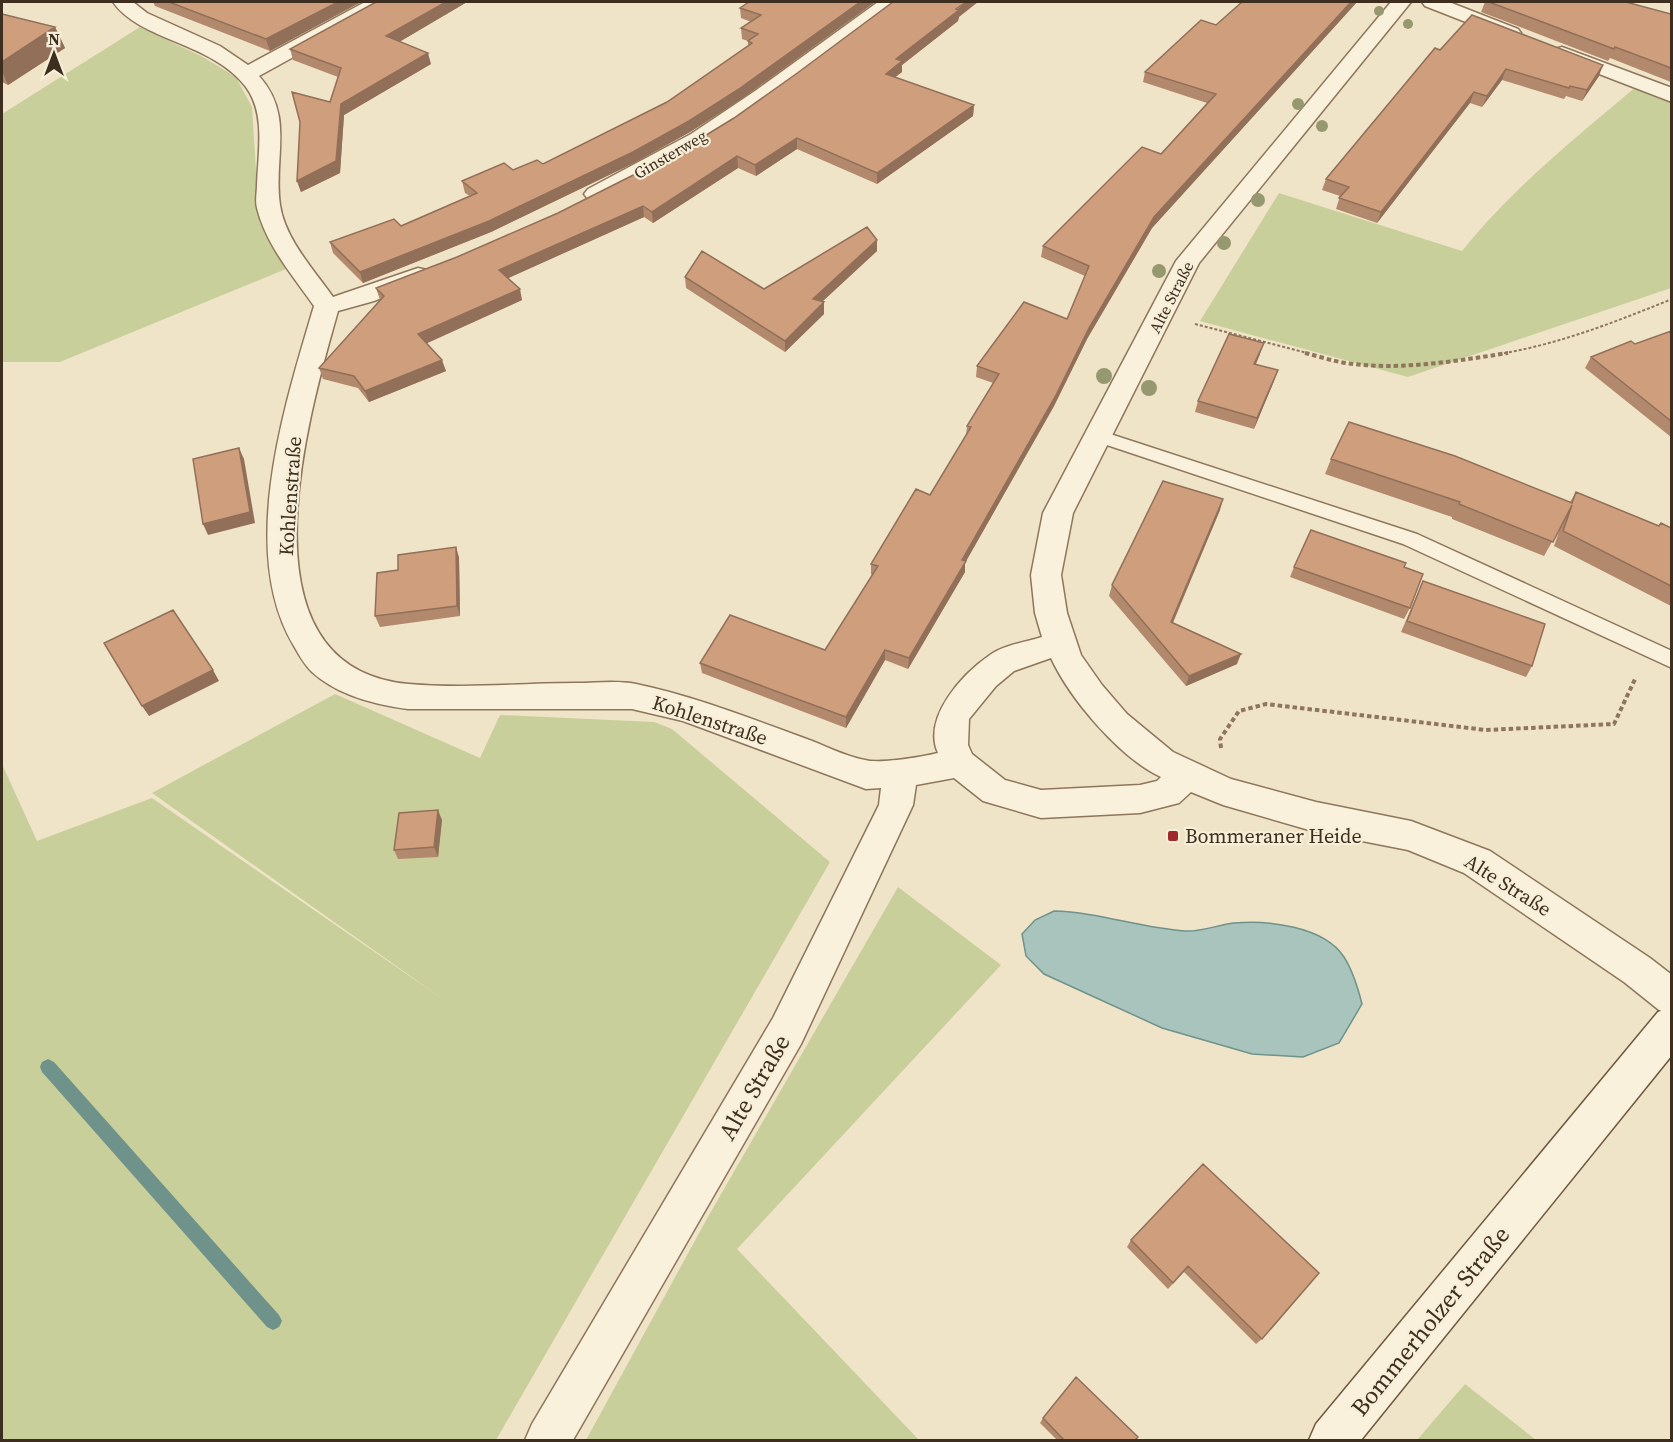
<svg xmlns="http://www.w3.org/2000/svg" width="1673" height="1442" font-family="'Source Serif 4',serif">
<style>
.green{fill:#c9cf9b}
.water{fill:#a9c4bc;stroke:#6f938a;stroke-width:1.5}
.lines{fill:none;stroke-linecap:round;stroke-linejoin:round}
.stream{fill:#6f938a;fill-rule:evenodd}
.lane-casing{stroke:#8d765c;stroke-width:3}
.street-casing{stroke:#8d765c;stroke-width:3}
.secondary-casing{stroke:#6f573f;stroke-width:3}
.path-far1{stroke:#8d765c;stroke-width:2;stroke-dasharray:3 2;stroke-linecap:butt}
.path{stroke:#8d765c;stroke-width:4;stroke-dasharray:4.5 3;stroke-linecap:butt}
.lane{fill:#faf1dc;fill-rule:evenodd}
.street{fill:#faf1dc;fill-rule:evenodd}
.secondary{fill:#faf1dc;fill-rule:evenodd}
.tree{fill:#96986f}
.wall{fill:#b2896c}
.shaded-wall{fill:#916f58}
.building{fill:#cf9f7d;stroke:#916f58;stroke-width:1.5}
.poi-dot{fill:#9e2a2b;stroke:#f7eed8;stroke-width:2}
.labels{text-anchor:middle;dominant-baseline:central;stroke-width:4.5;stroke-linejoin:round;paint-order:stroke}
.far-street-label{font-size:16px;fill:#3d2e20;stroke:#f7eed8}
.street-label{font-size:20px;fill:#3d2e20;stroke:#f7eed8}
.poi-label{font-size:20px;fill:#3d2e20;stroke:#f7eed8;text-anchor:start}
.near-street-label{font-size:24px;fill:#3d2e20;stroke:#f7eed8}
</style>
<rect width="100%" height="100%" fill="#f0e4c8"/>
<path class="green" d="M140,27L203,57L236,77L252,107L258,202L286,269L60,362H2V114Z
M1637,86L1671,100V288L1408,377L1200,321L1279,193L1462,251C1514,187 1574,139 1637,86Z
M335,694L480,758L500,715L654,722L672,729L830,862L496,1440H2V764L37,841L152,798L447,1002L152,793Z
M898,887L1001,965L737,1249L919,1440H586L709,1215Z
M1465,1384L1536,1440H1417Z"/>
<path class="water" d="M1054,911C1098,912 1140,928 1185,931C1202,932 1217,925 1234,923C1267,920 1324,926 1344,957C1353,971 1358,988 1362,1004L1339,1043L1303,1057L1252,1054L1162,1028L1044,974L1026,956L1022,934L1035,920Z"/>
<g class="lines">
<path class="stream" d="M48,1059L54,1062L279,1315L282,1321L279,1327L273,1330L267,1327L42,1072L40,1067L42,1062Z"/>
<defs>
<path id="lane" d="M1098,430L1417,534L1672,651V668L1403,544L1092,440L1089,436L1092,432Z"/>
<path id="street" d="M113,2H133L147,13L220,46L248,65L365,2H389L386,6L259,76C295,116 273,158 280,205C285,239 314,270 333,297L418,268L427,270L430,275L427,280L374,301L338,311C308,417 234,668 409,684C464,689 521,683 577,683C596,683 617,680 636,684C694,696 749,718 804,738C824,745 844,756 865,760C879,764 922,757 938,753C922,718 962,674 990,655C1004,645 1026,642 1042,637L1035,613L1031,575L1043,513L1176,261L1391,2H1411L1199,263L1073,513L1061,575L1067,613L1081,655L1102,685L1127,714L1173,752L1231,779L1316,802L1411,821L1490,851L1650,958L1672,975V1015L1659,1010L1624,982L1464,873L1408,850L1316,832L1223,805L1191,792L1179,803L1140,813L1041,818L983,801L954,778L916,785L913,805L801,1044L573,1440H525L532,1424L773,1018L879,805L881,788L866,789L683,721L632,709H408C376,705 337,695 312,672C304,664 299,655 294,646C237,551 285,404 314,306C293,276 266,245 257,208C255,201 257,192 257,185C258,153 266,114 246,87C212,42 140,41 113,2ZM1051,658C1070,699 1120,758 1161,777L1157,781L1140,785L1041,790L1005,780L972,754L968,745L969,719L996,686L1014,671Z
M878,2H900L771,101L707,144L604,199L596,201L588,199L584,194L588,189L691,134L755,91Z
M1422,2H1449L1518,29L1521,33L1518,37H1504L1425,6Z
M1562,47L1672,88V102L1555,57L1552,53L1555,49Z"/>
<path id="secondary" d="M1672,1007V1055L1361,1440H1309L1316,1424L1658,1012Z"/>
</defs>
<use href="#lane" class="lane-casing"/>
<use href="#street" class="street-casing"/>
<use href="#secondary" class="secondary-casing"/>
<path class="path-far1" d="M1195,324L1311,354
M1499,354C1560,344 1615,322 1672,299"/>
<path class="path" d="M1305,353C1318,356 1332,361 1346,363C1399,371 1455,361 1508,353
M1221,748L1220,739L1239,711L1266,704L1486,730L1614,724L1636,677"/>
<use href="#lane" class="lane"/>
<use href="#street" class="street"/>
<use href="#secondary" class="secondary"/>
</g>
<g class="tree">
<circle cx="1379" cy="11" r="5"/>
<circle cx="1408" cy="24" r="5"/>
<circle cx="1298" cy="104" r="6"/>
<circle cx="1322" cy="126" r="6"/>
<circle cx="1258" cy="200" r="7"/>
<circle cx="1224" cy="243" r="7"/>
<circle cx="1159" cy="271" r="7"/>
<circle cx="1104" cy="376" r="8"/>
<circle cx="1149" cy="388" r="8"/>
</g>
<path class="wall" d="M153,2H361L270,51L155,6Z
M376,2H467L399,42L431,64L344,115L340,173L301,192L297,181L330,102L338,77L293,60L290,49Z
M875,2L740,100L690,132L634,163L491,232L363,283L333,253L330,242L401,226L470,196L465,193L462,181L543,164L667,102L748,46V41L742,39L741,28L751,22L741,18L740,8Z
M1242,2H1357L1152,228L1087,339L1054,406L965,563V572L908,669L885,660L846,728L702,673L700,663L825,650L872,575L871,574V564L930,495L966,436L967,426L993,383L976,377L977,366L1067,319L1085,276L1041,257L1043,246L1161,154L1207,103L1143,82L1145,72L1216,25Z
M1485,2H1626L1671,14V82L1610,58L1608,61L1481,12Z
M2,14L55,27L65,48L8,85L2,82Z
M959,17L958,21L902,65V72L895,77L974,105L973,116L877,184L797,149L756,176L738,168L653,223L644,217L508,278L522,300L426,343L446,371L369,402L358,388L323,379L319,368L380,300L376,288L457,257L558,213L677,153L734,118L796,74Z
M1440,50L1599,76L1582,101L1566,96L1564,99L1502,80L1482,107L1470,103L1377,223L1336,209L1340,196L1322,190L1326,179Z
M877,240V251L822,302L824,314L785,352L686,288L685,277L764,289Z
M1671,331V437L1585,368L1591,357L1635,344Z
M1260,354L1256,364L1274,381L1254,429L1195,412L1198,401Z
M1331,459L1570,502L1576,492L1659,526L1671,528V606L1554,546L1561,526L1544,556L1452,519V517L1325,474Z
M1220,510L1173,623L1237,664L1186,686L1109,596L1112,585Z
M456,547L459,558L460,616L380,627L375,616L398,570Z
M1294,567H1404L1410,608L1404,619L1290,577Z
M1423,581L1532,666L1526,677L1401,632Z
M442,820L438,857L398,859L394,850Z
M1203,1164L1262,1339L1256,1344L1184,1272L1168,1289L1127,1247L1131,1240Z
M1043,1418L1135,1440H1057L1040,1423Z"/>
<path class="shaded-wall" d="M338,2H361L270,51L266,39Z
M446,2H467L389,48L386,36Z
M860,2H875L740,100L690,132L634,163L491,232L363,283L360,272Z
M966,2H978L959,17L958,21L902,65V72L885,85L886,74L896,59Z
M1351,2H1357L1152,228L1087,339L1054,406L965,563V572L908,669L909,658L1089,328L1154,217Z
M55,27L65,48L8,85L2,71V62Z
M428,53L431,64L344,115L340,173L301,192L297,181L341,104Z
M1603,65L1599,76L1582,101L1587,90Z
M1506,69L1502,80L1482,107L1487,96Z
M1474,92L1470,103L1377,223L1381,212Z
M974,105L973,116L877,184V173Z
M797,138V149L756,176L755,165Z
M737,156L738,168L653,223L652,212Z
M643,206L644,217L502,281L499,270Z
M877,240V251L813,310V299Z
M520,289L522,300L421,346L418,334Z
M824,302V314L785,352V341Z
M1264,343L1260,354L1251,375L1254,364Z
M442,360L446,371L369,402L365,391Z
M1278,370L1274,381L1254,429L1257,418Z
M239,448L244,459L255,523L208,535L203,524Z
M1223,499L1220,510L1168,633L1171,622Z
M456,547L459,558L460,616L457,606Z
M885,650V660L846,728V717Z
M1241,654L1237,664L1186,686L1189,676Z
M213,670L219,681L149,716L142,706Z
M438,810L442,820L438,857L434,847Z"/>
<path class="building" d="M169,2H338L266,39Z
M376,2H446L386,36L428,53L341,104L336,161L297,181L300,122L292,92L330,102L341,68L290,49Z
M749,2H860L739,89L689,121L633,152L489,221L360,272L330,242L394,219L401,226L477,193L462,181L504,163L513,170L537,160L543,164L667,102L752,43L748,41L758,34L741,28L761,15L740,8Z
M893,2H966L956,9L959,10L896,59L902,61L886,74L974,105L877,173L797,138L755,165L737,156L652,212L643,206L499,270L520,289L418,334L442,360L365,391L354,376L319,368L384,296L376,288L457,257L558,213L677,153L734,118L796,74Z
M1242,2H1351L1154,217L1089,328L1056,395L962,560L966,561L909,658L885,650L846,717L700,663L730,615L825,650L878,566L871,564L916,489L930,495L971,427L967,426L999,374L977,366L1024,302L1067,319L1089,266L1043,246L1142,147L1161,154L1216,94L1145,72L1201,20L1216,25Z
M1489,2H1626L1671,14V68L1615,47L1614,49Z
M2,14L55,27L2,62Z
M1472,15L1603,65L1587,90L1570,86L1569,88L1506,69L1487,96L1474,92L1381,212L1339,198L1349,187L1326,179L1435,48L1440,50Z
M867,227L877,240L813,299L824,302L785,341L685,277L702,251L764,289Z
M1671,331V421L1591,357L1631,341L1635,344Z
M1229,334L1264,343L1254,364L1278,370L1257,418L1198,401Z
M1349,422L1455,456L1572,503L1576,492L1659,526L1661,523L1671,528V586L1563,531L1572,505L1553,542L1459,504L1460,502L1331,459Z
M239,448L250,512L203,524L193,459Z
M1163,481L1223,499L1171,622L1241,654L1189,676L1112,585Z
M1311,530L1406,563L1404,567L1423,574L1410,608L1294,567Z
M456,547L457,606L375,616L377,573L398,570V555Z
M1423,581L1545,624L1532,666L1407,621Z
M173,610L213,670L142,706L104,643Z
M438,810L434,847L394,850L399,813Z
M1203,1164L1319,1273L1262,1339L1188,1266L1173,1283L1131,1240Z
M1076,1377L1138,1437L1135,1440H1064L1043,1418Z"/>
<rect class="poi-dot" x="1167" y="830" width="12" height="12" rx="3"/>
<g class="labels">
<g class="far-street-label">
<text transform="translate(670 154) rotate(-30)">Ginsterweg</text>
<text transform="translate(1171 297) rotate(-63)">Alte Straße</text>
</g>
<g class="street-label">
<text transform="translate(290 496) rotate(-86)">Kohlenstraße</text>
<text transform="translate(710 720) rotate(18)">Kohlenstraße</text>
<text transform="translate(1508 885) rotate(32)">Alte Straße</text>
</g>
<g class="poi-label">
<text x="1185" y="836">Bommeraner Heide</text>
</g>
<g class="near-street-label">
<text transform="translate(754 1087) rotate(-60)">Alte Straße</text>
<text transform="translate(1430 1321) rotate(-51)">Bommerholzer Straße</text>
</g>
</g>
<rect width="1673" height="1442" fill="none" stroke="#3d2e20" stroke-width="6"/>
<g transform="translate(54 54)" stroke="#f7eed8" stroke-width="4.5" paint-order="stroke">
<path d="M0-4.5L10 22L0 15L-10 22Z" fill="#3d2e20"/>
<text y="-9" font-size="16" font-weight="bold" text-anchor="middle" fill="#3d2e20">N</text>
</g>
</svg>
